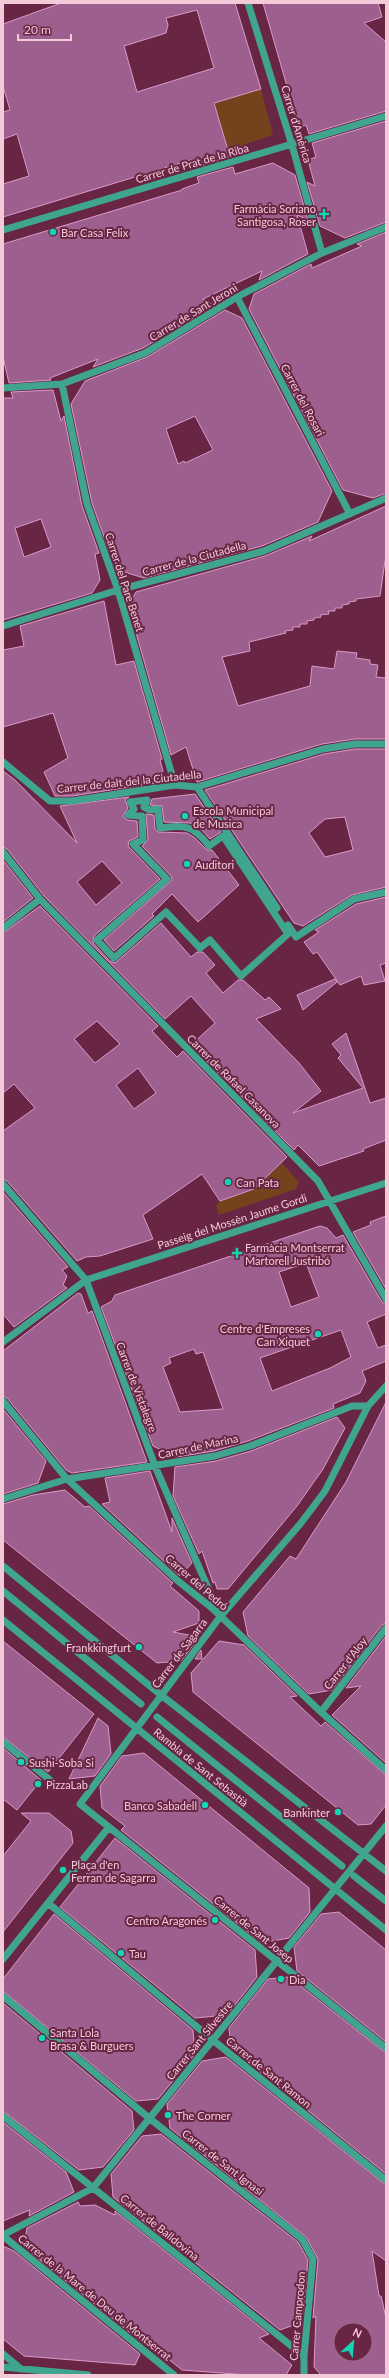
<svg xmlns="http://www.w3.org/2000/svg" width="389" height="2378" font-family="Lato,sans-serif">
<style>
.green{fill:#74431d}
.building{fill:#9d608e;stroke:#db99cb;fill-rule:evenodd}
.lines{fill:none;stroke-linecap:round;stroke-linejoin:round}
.minor{stroke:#3fa58f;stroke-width:7}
.poi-dot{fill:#12d5b4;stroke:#692644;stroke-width:1.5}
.labels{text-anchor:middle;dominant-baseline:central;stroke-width:4;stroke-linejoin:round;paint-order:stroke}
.street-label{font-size:11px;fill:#f4cad9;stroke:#692644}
.poi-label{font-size:11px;fill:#f4cad9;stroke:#692644;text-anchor:start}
</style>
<rect width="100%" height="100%" fill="#692644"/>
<path class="green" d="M261,89L273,135L228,150L214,103Z
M282,1163L299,1182L296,1189L219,1215L216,1206L220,1201L254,1190Z"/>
<path class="building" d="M61,3H235L261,89L214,103L230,157L194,168L191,160L3,217V184L29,176L17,134L3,139V112L10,110L3,86V24ZM197,10L214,68L137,92L124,46L166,33L168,25L166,18Z
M263,3H378L382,17L364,23L386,42V111L309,134L306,125L299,128Z
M386,121V222L345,238L320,226L307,182L315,186L308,160L316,157L312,143Z
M273,163L295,175L308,220L297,215L308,254L259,280L262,271L203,299L215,305L143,348L93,367L98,359L50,378L51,380L9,383L3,357V244L182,190V189L199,183L197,177L233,167L235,174Z
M386,232V493L373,498L343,490L249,309L254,294L311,264L312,268L362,246L357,244Z
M225,310L242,318L332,491L318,522L262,546L144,578L124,572L116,565L111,550L109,551L92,503L71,404L85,381L147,357ZM195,416L213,450L185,463L184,461L178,464L166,429Z
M53,390L61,421L64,416L82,506L99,553L95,554L100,580L92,593L3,620V398H13L11,392ZM41,519L51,547L24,557L15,528Z
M386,506V554L380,596L356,599V601L349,602V604L342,605V608H335V611H328L329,614L320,615L321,617L314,618V620L307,621V624H300V627H293V630L285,631L286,633L249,642L250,651L222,657L238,706L310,686L312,666L334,669L337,651L357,653L356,658L370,660V664L378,665L376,677L386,678V739H355L322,744L197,782L186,747L171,755L128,605L136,592L265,556L312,536L309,541Z
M104,601L116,665L134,661L162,759L160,760L163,771L155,783L72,796H55L44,772L68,758L53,713L3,727V650L24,646L20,626Z
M355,749H386V887L352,895L303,926L294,923L205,790L324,754ZM345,817L353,850L325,857L309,833L325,819Z
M3,771L15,780L77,843L60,806L129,797L125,800L128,808L123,816L127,820L137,821L138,837L129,841L128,846L160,879L94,936L93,943L110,961L115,963L161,923L191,957L197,952H203L215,965L206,973L223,993L238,980H243L265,1000L269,997L281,1009L256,1019L299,1063L321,1091L293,1113L363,1088L338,1058L341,1055L332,1044L346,1033L370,1103L386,1098V1140L363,1149L364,1151L319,1166L298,1145L294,1150L191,1045L215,1023L191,996L165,1019L44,896L7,849L3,847ZM102,861L122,883L96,905L77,882Z
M195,794L221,832L210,839L202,830L190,823L164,822L162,806L150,805L152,799Z
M146,814L154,815L155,829L158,832L187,833L195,838L207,850H212L239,885L198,922L172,894L152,914L154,916L114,951L104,940L172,880L171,876L142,846L148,840Z
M3,860L33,898L3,922Z
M386,897V963L380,965L385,981L364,985L361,976L340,985L317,952L313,954L304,942L319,932L315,930L356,904Z
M40,906L158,1026L152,1031L167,1047L177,1057L183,1051L287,1157L254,1189L220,1201L202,1174L143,1215L153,1239L100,1256L86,1257L77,1261L7,1181L3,1179V1131L35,1108L14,1084L3,1093V933ZM97,1021L120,1044L95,1063L74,1039ZM138,1068L156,1093L134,1109L116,1085Z
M335,979L337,982L303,1010L297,995Z
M3,1192L68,1267L62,1270L67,1276L63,1285L67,1288L14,1327L3,1314Z
M386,1216V1289L353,1232L371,1225L370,1222Z
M320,1226L327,1228L336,1238L343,1235L382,1302L386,1304V1314L367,1322L378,1348L386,1345V1361L362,1371L366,1381L360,1393L333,1404L334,1408L248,1441L214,1451L176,1457L153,1446L101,1307L112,1301L115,1295ZM306,1263L319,1297L291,1307L279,1272ZM341,1330L351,1357L330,1368L272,1391L260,1358ZM194,1349L196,1354L203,1352L223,1409L180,1412L163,1367L171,1363L169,1358Z
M78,1293L81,1294L88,1313L92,1311L147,1462L72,1473L66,1470L7,1398L3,1396V1351Z
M386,1402V1623L382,1625L332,1690L309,1694L248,1636L243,1612L290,1556L296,1559L346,1482Z
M3,1409L46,1461L38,1483L3,1494Z
M337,1417L345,1428L323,1469L297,1506L228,1589H217L215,1582L213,1583L202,1551L199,1554L173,1496L175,1467L216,1461L251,1451Z
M150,1471L172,1532V1518L192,1563L180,1576L102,1504L110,1502L105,1478Z
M65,1490L85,1507L89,1506L173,1583L170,1586L199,1611V1623L173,1632L199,1637L181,1661L157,1663L3,1540V1504L33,1495Z
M386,1636V1763L332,1715L361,1686L346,1688Z
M3,1641L94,1714L48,1772L3,1737Z
M219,1641L244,1645L297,1696L290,1697L321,1726L325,1722L386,1775V1805L371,1824L358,1825L193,1692L191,1673Z
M201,1650L202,1659H195Z
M98,1718L108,1726L111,1754L95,1776L69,1779Z
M3,1748L41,1780L17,1810L3,1799Z
M144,1753L309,1888L310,1912L289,1938L262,1943L121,1830L125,1826L102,1808L100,1786L122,1756Z
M21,1813H49L71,1831L73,1843L3,1932V1856L31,1821Z
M115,1838L255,1950L257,1977L227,2015L195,2018L60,1907Z
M339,1912L386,1950V2042L297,1971L294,1947L321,1914Z
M54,1914L193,2030L195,2054L158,2099L136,2101L3,1991V1979Z
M289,1977L386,2053V2174L231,2048L229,2028L268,1979Z
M3,2003L132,2111L134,2130L103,2167L79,2170L3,2111Z
M226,2057L386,2185V2261L372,2251L379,2296H381L386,2318V2375H321L314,2367L316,2316L313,2318L318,2259L306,2237L170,2128L167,2104L202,2061ZM341,2330H365V2354H341Z
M3,2122L66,2172L74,2192L29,2216L30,2210L3,2221Z
M161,2134L298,2242L308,2260L302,2322L280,2330L113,2197L111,2174L142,2136Z
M78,2202L80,2206L95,2205L115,2215V2211L269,2334L259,2338L292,2365L286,2375H248L182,2370L145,2340L144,2344L24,2247L27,2228Z
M3,2246L14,2251L140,2354L135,2365L24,2356L3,2339Z"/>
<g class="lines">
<path class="minor" d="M248,3L292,145L322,253
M3,230L386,116
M237,297L350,514
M62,384L87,504L118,590L175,785
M3,388L62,384L145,353L237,297L322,253L386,227
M3,626L118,590L264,551L386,498
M3,762L50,801H72L175,785L197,787L323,749L355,744H386
M197,787L277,908
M147,800L144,807L150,810L158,809L160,828C185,824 194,826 209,846L223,836L288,934L241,976L210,940L200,948L166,912L114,958L97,940L167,879L133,844L143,840L142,816L128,815L134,809L130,802Z
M3,852L40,899L318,1181L386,1299
M288,925L296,937L354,899L386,892
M3,928L40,899
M3,1184L86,1280L155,1466L218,1611
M3,1342L86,1280L386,1183
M386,1386L368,1406L325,1491L301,1523L220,1617L80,1804L386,2048
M3,1401L67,1479L178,1581L212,1608L321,1712L386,1770
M3,1499L67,1479L215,1456L250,1446L352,1406H368
M3,1566L161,1695L386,1871
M3,1591L141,1704
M3,1620L386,1930
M321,1712L386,1628
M157,1717L342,1866
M3,1742L50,1780
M354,1876L386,1901
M48,1903L214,2041L386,2180
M3,1959L109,1827
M3,1996L149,2118L302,2239L313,2259L304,2356V2375
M3,2116L304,2356
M3,2235L93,2188L386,1826
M3,2236L174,2375
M3,2354L21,2369
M3,2367L88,2375"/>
</g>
<g class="poi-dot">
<path d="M322 208h4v4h4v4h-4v4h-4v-4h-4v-4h4z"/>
<circle cx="53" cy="232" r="4"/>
<circle cx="185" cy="816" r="4"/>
<circle cx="187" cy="864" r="4"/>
<circle cx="228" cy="1182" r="4"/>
<path d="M235 1247h4v4h4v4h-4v4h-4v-4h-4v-4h4z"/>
<circle cx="318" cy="1334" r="4"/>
<circle cx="139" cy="1647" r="4"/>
<circle cx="21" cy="1762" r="4"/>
<circle cx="38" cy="1784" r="4"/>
<circle cx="205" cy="1805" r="4"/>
<circle cx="338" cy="1812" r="4"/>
<circle cx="63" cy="1870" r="4"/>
<circle cx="215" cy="1920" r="4"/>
<circle cx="121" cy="1953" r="4"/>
<circle cx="281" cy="1979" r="4"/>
<circle cx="42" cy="2038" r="4"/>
<circle cx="168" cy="2115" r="4"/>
</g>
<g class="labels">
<g class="street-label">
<text transform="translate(297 124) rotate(73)">Carrer d'Amèrica</text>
<text transform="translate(192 163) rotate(-16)">Carrer de Prat de la Riba</text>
<text transform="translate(193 312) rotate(-31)">Carrer de Sant Jeroni</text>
<text transform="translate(303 400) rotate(62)">Carrer del Rosari</text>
<text transform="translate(194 558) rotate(-15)">Carrer de la Ciutadella</text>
<text transform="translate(125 582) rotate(72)">Carrer del Pare Benet</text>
<text transform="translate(129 781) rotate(-6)">Carrer de dalt del la Ciutadella</text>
<text transform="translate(234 1081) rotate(45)">Carrer de Rafael Casanova</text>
<text transform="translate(232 1221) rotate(-18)">Passeig del Mossèn Jaume Gordi</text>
<text transform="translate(137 1387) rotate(69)">Carrer de Vistalegre</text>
<text transform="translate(198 1446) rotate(-12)">Carrer de Marina</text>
<text transform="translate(197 1582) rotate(41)">Carrer del Pedró</text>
<text transform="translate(179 1653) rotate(-53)">Carrer de Sagarra</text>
<text transform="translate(345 1663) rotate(-52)">Carrer d'Aloy</text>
<text transform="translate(201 1767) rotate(39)">Rambla de Sant Sebastià</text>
<text transform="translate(254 1929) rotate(39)">Carrer de Sant Josep</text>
<text transform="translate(199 2040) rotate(-51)">Carrer Sant Silvestre</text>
<text transform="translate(269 2072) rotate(39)">Carrer de Sant Ramon</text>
<text transform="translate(223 2162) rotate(38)">Carrer de Sant Ignasi</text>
<text transform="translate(160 2227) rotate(39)">Carrer de Balldovina</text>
<text transform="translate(95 2297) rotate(39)">Carrer de la Mare de Deu de Montserrat</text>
<text transform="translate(297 2316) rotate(-85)">Carrer Camprodon</text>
</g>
<g class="poi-label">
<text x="316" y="208" text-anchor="end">Farmàcia Soriano<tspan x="316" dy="13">Santigosa, Roser</tspan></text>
<text x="61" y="232">Bar Casa Felix</text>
<text x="193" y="810">Escola Municipal<tspan x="193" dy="13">de Musica</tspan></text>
<text x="195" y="864">Auditori</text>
<text x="236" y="1182">Can Pata</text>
<text x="245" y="1247">Farmàcia Montserrat<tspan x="245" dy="13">Martorell Justribó</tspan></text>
<text x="310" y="1328" text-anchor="end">Centre d'Empreses<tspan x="310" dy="13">Can Xiquet</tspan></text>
<text x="131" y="1647" text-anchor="end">Frankkingfurt</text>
<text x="29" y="1762">Sushi-Soba Si</text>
<text x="46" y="1784">PizzaLab</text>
<text x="197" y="1805" text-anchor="end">Banco Sabadell</text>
<text x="330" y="1812" text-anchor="end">Bankinter</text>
<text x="71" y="1864">Plaça d'en<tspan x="71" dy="13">Ferran de Sagarra</tspan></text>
<text x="207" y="1920" text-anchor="end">Centro Aragonés</text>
<text x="129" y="1953">Tau</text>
<text x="289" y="1979">Dia</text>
<text x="50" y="2032">Santa Lola<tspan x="50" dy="13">Brasa &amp; Burguers</tspan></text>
<text x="176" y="2115">The Corner</text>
</g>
</g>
<rect width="389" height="2378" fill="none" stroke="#f4cad9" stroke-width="8"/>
<g transform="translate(353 2342) rotate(26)"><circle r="19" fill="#692644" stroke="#a16880"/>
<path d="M0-3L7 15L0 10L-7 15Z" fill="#12d5b4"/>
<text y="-6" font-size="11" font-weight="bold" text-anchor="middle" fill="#f4cad9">N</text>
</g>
<path d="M18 34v6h53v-6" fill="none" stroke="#f4cad9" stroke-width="2"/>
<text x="24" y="34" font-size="12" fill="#f4cad9" stroke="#692644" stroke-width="3" paint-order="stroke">20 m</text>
</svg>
